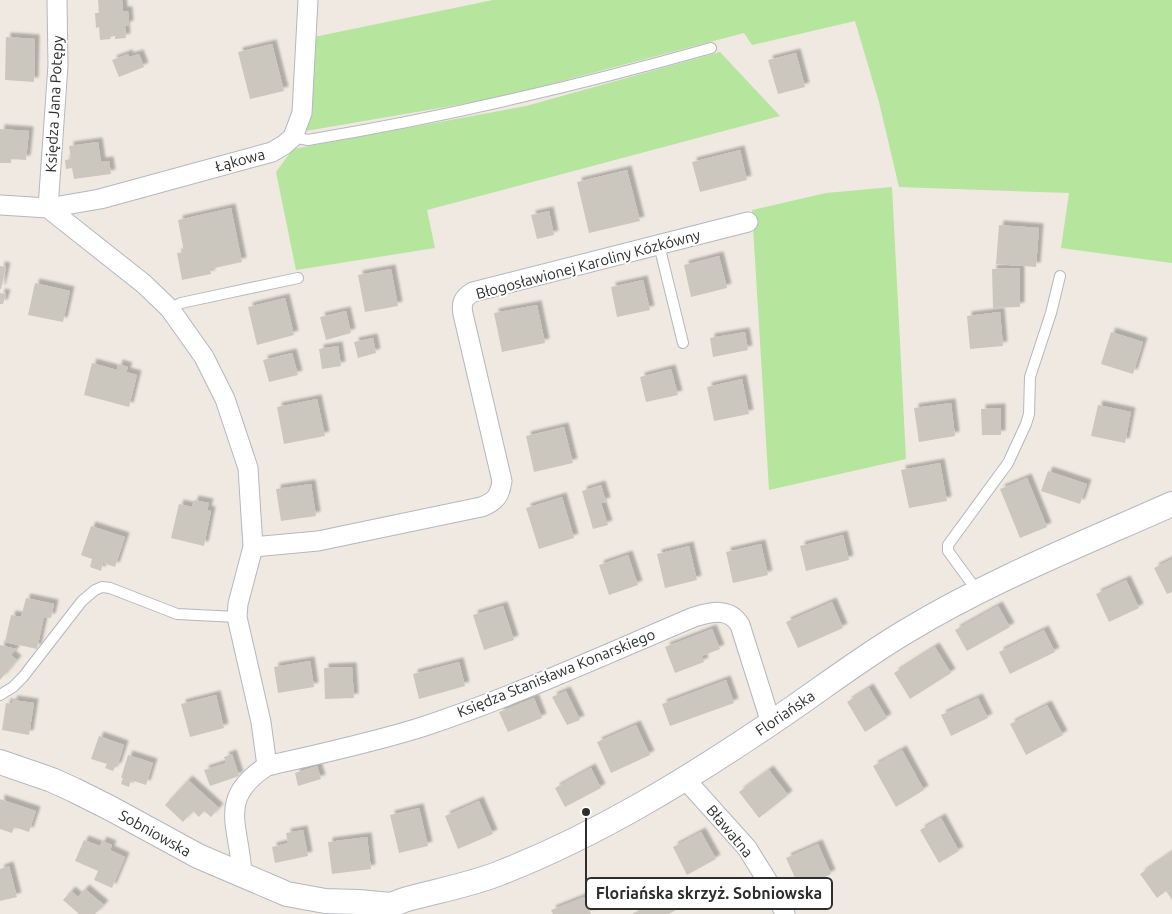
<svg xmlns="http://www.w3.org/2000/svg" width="1172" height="914" font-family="Ubuntu,sans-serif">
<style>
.green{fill:#b6e59e}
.building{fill:#cbc7bf;filter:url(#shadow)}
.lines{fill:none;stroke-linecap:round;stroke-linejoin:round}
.service-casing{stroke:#b4b7c1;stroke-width:12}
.minor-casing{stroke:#b4b7c1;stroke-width:21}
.tertiary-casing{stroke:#b4b7c1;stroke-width:26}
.service{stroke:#fff;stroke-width:10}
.minor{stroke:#fff;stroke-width:19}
.tertiary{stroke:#fff;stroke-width:24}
.labels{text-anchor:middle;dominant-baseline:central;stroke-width:4;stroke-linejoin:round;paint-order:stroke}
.street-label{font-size:15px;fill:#2e2e2e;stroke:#fff}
.leader{fill:none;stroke:#2e2e2e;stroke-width:2}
.callout-dot{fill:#2e2e2e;stroke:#fff;stroke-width:2}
.callout{fill:#fff;stroke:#2e2e2e;stroke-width:2}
.callout-label{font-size:16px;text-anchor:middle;font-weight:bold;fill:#2e2e2e}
</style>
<defs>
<filter id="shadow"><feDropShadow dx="4.5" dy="-4.5" stdDeviation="1" flood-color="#0004"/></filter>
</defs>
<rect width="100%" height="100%" fill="#efe9e1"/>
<path class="green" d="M493,0H1172V263L1061,248L1069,193L899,187L879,102L855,21L752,45L744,33L498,98L300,132L314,37Z
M720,52L780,116L427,210L435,248L296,270L276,172L293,149L526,106Z
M892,187L906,459L769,490L752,210L826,193Z"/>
<path class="building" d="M98,0H122L123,11H128L129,25L125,26L126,38L115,39V36L110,37L111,39L100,40L99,27L96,28L95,13H99Z
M6,37L35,39L34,82L5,80Z
M272,44L284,91L250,99L238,52Z
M796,53L805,87L778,94L768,60Z
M128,54L129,57L139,54L144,67L119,77L112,60Z
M0,129L29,131L26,160L11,159V163H0Z
M98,142L101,162L109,161L111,174L74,179L72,168L66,169L65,160L71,159L69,146Z
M740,150L747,180L700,192L692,162Z
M627,170L640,221L589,233L577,182Z
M231,208L242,262L210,269L211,274L182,280L177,253L184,252L178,220Z
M549,211L554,235L537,239L531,215Z
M999,225L1039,228L1036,267L996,264Z
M719,256L727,288L691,297L684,265Z
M0,266L6,267L1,289H0Z
M1020,268V307L993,308L992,269Z
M391,269L398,306L365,312L358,275Z
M643,280L650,310L617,317L611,287Z
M35,283L70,291L63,322L28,315Z
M0,293L6,294L3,304H0Z
M285,298L294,335L257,345L248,307Z
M537,305L545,343L502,352L494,313Z
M346,311L351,333L326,340L320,317Z
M1000,312L1003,346L970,349L967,316Z
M745,332L748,350L713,357L710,338Z
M1111,332L1143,342L1133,374L1101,364Z
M373,338L376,353L358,358L354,342Z
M338,346L341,366L322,369L319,349Z
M292,353L298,375L269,382L263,360Z
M92,363L117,370L118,364L128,367L126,372L137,375L129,407L84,395Z
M671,369L678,395L646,402L640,377Z
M742,379L749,414L714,421L707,387Z
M317,399L325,436L284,444L277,407Z
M951,403L955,436L919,442L914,408Z
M1098,405L1131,412L1125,443L1091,436Z
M1001,408V435H982L981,409Z
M564,427L573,463L534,472L526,436Z
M940,463L947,501L909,508L901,470Z
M1048,471L1087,484L1080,504L1041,491Z
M1027,478L1047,527L1020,538L1000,489Z
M311,484L316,516L281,521L276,489Z
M601,485L606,502L601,503L608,525L593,529L582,491Z
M562,497L574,538L539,549L526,508Z
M194,500L209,503L207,510L211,511L204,546L171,538L179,504L192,507Z
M91,526L125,537L115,567L103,563L101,571L90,567L92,559L81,555Z
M843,535L849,560L806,571L800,546Z
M761,544L768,575L733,583L726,552Z
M689,546L697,580L665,588L657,554Z
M628,555L638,585L609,595L599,565Z
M1172,559V592L1167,594L1154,568Z
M1126,580L1139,608L1109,622L1096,594Z
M26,598L54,604L51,618L44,617L37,649L5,642L11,615L21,617Z
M832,602L843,628L798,648L786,622Z
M503,606L514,640L484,650L473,615Z
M998,606L1010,627L967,651L955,630Z
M712,629L720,649L702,656L704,662L675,673L665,647Z
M1044,630L1055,652L1010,674L999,652Z
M0,645L16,649L11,655L17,660L0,680Z
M935,647L951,673L910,699L894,673Z
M310,661L314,687L278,693L274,667Z
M459,662L465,686L419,699L413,674Z
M352,667L354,698L325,699L324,668Z
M726,680L734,703L670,726L662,704Z
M869,688L887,718L865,732L847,702Z
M566,691L580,720L567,725L552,697Z
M216,695L224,728L190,737L181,704Z
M534,698L542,718L508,732L499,712Z
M978,698L988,718L951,736L941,715Z
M13,700L34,703L29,735L2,730L6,703L12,704Z
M1047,705L1063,735L1026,755L1010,724Z
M636,725L650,755L611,773L597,742Z
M99,736L124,745L117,767H115L113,771L105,768L107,764L91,759Z
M902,750L924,790L896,807L873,766Z
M232,754L239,776L210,786L204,770L226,763L224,757Z
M128,755L153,763L146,785L131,780L129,787L121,784L123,778H121Z
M317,766L321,779L298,786L295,773Z
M591,768L601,788L565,807L555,788Z
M769,770L788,795L759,818L739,792Z
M188,780L219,808L211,817L204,811L199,817L193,811L183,822L165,805Z
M0,799L36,811L29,832L14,827L12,833L0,829Z
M479,801L493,834L458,849L445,816Z
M419,808L428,846L399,853L390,815Z
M941,818L959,851L939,863L920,830Z
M303,830L308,856L275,863L272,847L288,843L286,833Z
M701,832L716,859L687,875L673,847Z
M367,837L371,869L332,874L328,842Z
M84,840L100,846L102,841L112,845L110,850L125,857L112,888L94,880L98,871L75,861Z
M818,844L831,874L800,889L786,858Z
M1172,852V900L1166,891L1157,898L1140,874Z
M9,866L17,897L0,901V869Z
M85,889L104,905L95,914H79L63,900L71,891L78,897Z
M672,891L681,907L669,914H632Z
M584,897L591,914H553L551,910Z"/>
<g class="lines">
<defs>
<path id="service" d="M293,137L308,140C446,117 577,86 711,48
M659,245L683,343
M170,309L181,303L298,278
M978,592L948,551V545L1008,463L1026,424L1029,414L1030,377L1051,313L1060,276
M0,695L13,687L23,677L82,601L95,590L102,587L110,588L177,614L237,617"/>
<path id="minor" d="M57,0L58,65L48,208L100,199L272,152L284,145L293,137L302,113L308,0
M0,205L48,208L144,284L170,309L204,357L225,399L248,468L253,547L238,604L237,617L261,722L267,766C216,799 240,826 242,875
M253,547L318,541L481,507C495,502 500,496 502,481L463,314C461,303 463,298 473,292L748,222
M267,766C319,754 371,743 422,727C515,696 604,655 694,617C711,612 729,607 740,625L771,723
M685,779L747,848L778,898L785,914"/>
<path id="tertiary" d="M0,762L52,780L74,790L110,808L198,856L287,894L325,901L358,902L391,905
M376,914L391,905L404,900C436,891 470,885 500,873C597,835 685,781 771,723C816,693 858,660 905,632C989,581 1082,544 1172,504"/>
</defs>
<use href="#service" class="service-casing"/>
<use href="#minor" class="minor-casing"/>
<use href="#tertiary" class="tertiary-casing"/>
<use href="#service" class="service"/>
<use href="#minor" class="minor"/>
<use href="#tertiary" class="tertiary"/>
</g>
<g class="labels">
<g class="street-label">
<text transform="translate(54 104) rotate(-87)">Księdza Jana Potępy</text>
<text transform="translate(240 160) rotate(-15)">Łąkowa</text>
<text transform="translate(588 264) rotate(-15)">Błogosławionej Karoliny Kózkówny</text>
<text transform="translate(556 673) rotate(-22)">Księdza Stanisława Konarskiego</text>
<text transform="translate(785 713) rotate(-34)">Floriańska</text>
<text transform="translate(730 831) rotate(50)">Bławatna</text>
<text transform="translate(155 833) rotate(29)">Sobniowska</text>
</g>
</g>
<path class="leader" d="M586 812L586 893"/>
<circle class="callout-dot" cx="586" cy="812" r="5"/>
<rect class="callout" x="586" y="878" width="246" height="31" rx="5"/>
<g class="callout-label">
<text x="709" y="899">Floriańska skrzyż. Sobniowska</text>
</g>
</svg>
